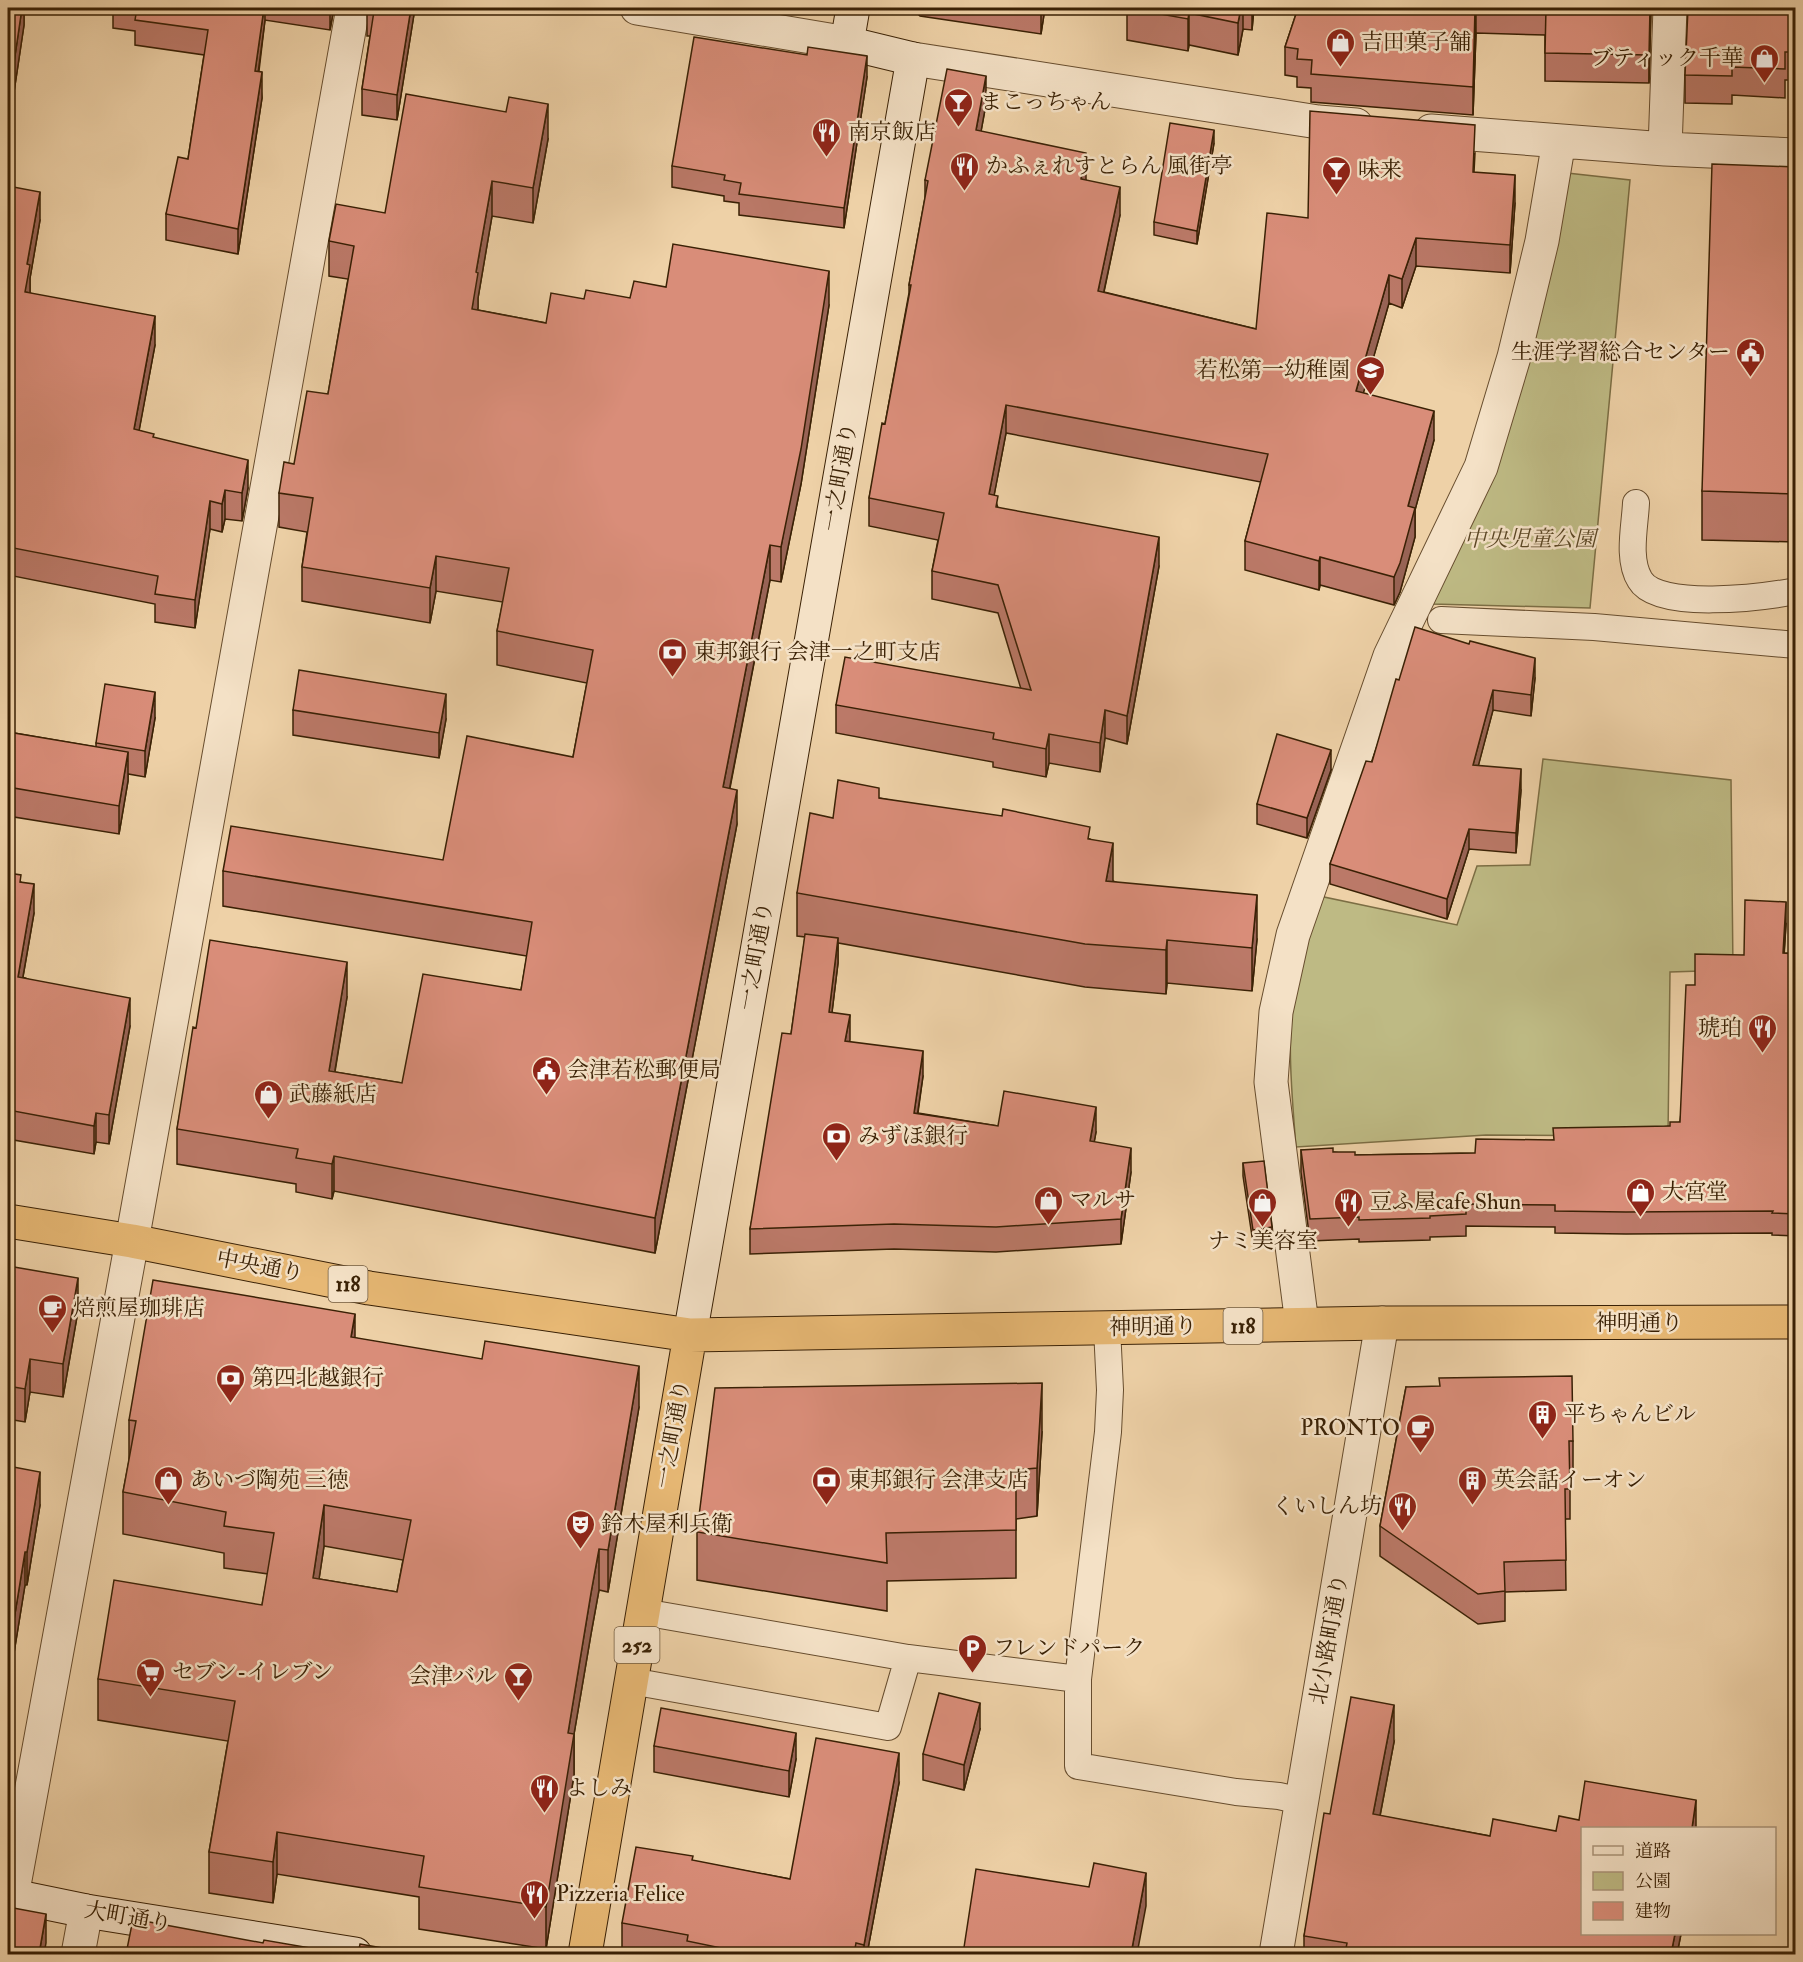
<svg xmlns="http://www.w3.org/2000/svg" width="1803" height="1962" font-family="'IM FELL Double Pica','Noto Serif JP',serif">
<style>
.green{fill:#beba84;stroke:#7c6e44;stroke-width:1.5}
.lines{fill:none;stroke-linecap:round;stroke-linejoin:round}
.lane-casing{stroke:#674d2e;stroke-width:28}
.street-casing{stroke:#674d2e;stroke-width:35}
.secondary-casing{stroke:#3a2105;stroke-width:35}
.highway-casing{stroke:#3a2105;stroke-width:35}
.lane{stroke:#f4e1c6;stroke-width:26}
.street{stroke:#f4e1c6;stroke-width:33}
.secondary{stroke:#f4e1c6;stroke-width:33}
.highway{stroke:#e7b874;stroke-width:33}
.wall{fill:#bb7968;stroke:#3a2105;stroke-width:1.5;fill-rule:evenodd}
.shaded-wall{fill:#986355;stroke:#3a2105;stroke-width:1.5}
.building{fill:#d98d79;stroke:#3a2105;stroke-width:1.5;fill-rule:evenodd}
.labels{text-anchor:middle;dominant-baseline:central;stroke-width:5;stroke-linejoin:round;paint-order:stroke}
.shield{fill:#f4e1c6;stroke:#725b3f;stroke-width:1.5}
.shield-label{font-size:21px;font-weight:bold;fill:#3a2105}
.poi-label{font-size:22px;fill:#3a2105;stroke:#f4e1c6;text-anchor:start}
.street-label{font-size:22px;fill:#3a2105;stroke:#f4e1c6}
.park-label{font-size:22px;font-style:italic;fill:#5b4725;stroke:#f4e1c6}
</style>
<rect width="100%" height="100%" fill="#eed1a7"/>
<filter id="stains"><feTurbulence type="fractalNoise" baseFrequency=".00333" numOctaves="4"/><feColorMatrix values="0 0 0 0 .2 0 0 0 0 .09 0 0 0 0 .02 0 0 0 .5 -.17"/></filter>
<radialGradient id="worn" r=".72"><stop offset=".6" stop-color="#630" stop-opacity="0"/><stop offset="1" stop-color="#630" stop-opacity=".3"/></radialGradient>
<path class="green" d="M1558,172L1630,180L1590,608L1432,604Z
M1543,759L1731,780L1733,970L1670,972L1668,1136L1486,1135L1296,1147C1291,1084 1285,1026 1299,962C1304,940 1313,918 1319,896L1457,925L1477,866L1530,865Z"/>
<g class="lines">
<defs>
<path id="lane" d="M1636,503C1635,526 1627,559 1640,580C1658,611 1764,597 1796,591
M1441,620L1594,627L1796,645
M908,1658L1078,1679V1766L1236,1792L1279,1796L1301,1801
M1078,1679L1108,1432L1110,1390L1107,1328
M631,1681L888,1727L908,1658L643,1612"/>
<path id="street" d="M637,8L847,43
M913,59L1318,122L1356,125
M1431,131L1665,149L1796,155
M1665,149L1670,8
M1302,1324L1271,1082L1276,1012L1293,935L1390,656L1481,467L1514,357L1542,241L1559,141
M12,1896L132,1241L353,8
M78,1954L86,1911
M1276,1954L1382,1323"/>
<path id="secondary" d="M690,1335L913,59L847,43L853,8
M8,1895L86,1911L355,1954"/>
<path id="highway" d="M8,1221L132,1241L369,1288L690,1335L1382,1323L1796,1322
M585,1954L690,1335"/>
</defs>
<use href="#lane" class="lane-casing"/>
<use href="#street" class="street-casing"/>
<use href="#secondary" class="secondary-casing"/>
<use href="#highway" class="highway-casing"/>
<use href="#lane" class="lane"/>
<use href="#street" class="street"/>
<use href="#secondary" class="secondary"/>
<use href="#highway" class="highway"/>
</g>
<path class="wall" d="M8,8H24V25L11,112L8,111Z
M113,8H334L330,30L265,20L259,71L262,98L238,254L166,240V214L188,159L204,55L135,45V31L113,28Z
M415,8L397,120L362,115V89L370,36H367V10Z
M912,8H1045L1041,34L920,16Z
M1127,8H1254L1252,30L1243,29L1238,55L1189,45L1188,51L1127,40Z
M1298,8H1651L1649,83L1545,81V35L1476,33L1473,115L1311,102V88L1297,87V77L1285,75V47Z
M1796,8V80H1785V98L1732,95V104L1685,103V75Z
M867,77L844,228L739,215V203L724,201V196L672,187V166Z
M986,104L981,131L1086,180L1120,215L1104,292L1256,329L1308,218L1475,153L1474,172L1515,203L1510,273L1416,266L1402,308L1389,303L1363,393L1434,440L1415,510V537L1400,592L1394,605L1320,585L1319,590L1245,570V541L1261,482L1006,433L994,495L998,508L1159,566L1127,744L1105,738L1100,772L1049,763L1046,777L993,767V762L836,733V705L1021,689L998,613L932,599V571L938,540L869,526V498L885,424L909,293V285L925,198V180Z
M548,139L533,223L492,216L478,298V310L546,323L584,299L630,298L666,287L829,305L801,484L781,582L770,580L730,788L737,824L655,1253L334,1191L332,1199L296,1192V1184L177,1164V1129L196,1028L347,997L335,1072L402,1083L521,990L527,956L223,906V871L443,860L573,757L587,683L497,665V631L503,602L436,591L430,623L302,601V567L307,532L279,527V493L294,464L328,394L348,279L329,276V241L385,213Z
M1214,143L1197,244L1154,235V222Z
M1796,167V542L1702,540V491Z
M8,186L40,220L30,278V293L155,345L139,430L154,438L248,488L242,521L225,519L222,532L210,529L195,628L155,622V604L8,575Z
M1535,678L1531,716L1493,710L1478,766L1521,790L1516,853L1469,849L1447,919L1330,884V864L1372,762L1399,680Z
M293,710L446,719L439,758L293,735Z
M155,718L145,777L128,774V781L119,834L8,816V732L96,747V743Z
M1331,770L1307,838L1257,824V804Z
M879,798L1090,839L1113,881L1257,939L1252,991L1167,983L1166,994L1085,987L838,943V963L832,1012L849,1042L923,1076L918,1113L998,1126L1096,1132L1094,1142L1131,1172L1121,1244L996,1252L894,1249L750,1254V1229L791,1034L805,937L797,936V893L833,818Z
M8,873L21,882L34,913L23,977L130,1026L109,1144L96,1142L94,1154L8,1139Z
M1786,924L1784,953L1796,954V1236L1772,1235V1233L1626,1234L1555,1233V1227L1466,1226V1236L1430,1237V1240L1359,1242V1239L1310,1241L1301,1172V1150L1333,1152L1355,1155L1475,1153L1553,1140L1670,1126L1680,1122L1695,985L1744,955Z
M1243,1163L1272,1227V1240L1253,1243L1243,1176Z
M8,1274L78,1311L63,1397L30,1392L25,1422L8,1419Z
M355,1338L639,1407L608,1592L599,1590L591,1634L574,1734V1775L546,1949L419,1929V1897L277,1874L273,1903L209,1893V1852L228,1741L98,1720V1679L262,1605L268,1574L224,1568V1553L123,1534V1492L129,1461V1420ZM324,1546L403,1560L397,1592L319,1579Z
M1406,1387L1573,1441V1471H1570V1519H1565L1566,1590L1505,1592V1621L1478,1624L1380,1556V1526Z
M1042,1432L1037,1516L1016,1519V1578L887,1581V1611L697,1580V1532Z
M8,1466L40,1505L27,1585H25L8,1690Z
M980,1729L964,1790L923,1780V1754Z
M1394,1742L1380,1816L1490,1836L1556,1831L1579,1820L1696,1828L1582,1934H1681L1677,1954H1304V1936L1330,1814Z
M654,1746L796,1759L789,1797L654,1772Z
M899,1783L867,1954H629L622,1953V1923L693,1861L790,1879Z"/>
<path class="shaded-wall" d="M22,8H24V25L11,112V83Z
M264,8H265V20L255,96V71Z
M330,8H334L330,30Z
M411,8H415L397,120V95Z
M1041,8H1045L1041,34Z
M1241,8H1243V29L1238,55V23Z
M1252,8H1254L1252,30Z
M1476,8V33L1473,115V87Z
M1650,8H1651L1649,83V55Z
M1189,13V45L1188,51V19Z
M867,56V77L844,228V208Z
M262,72V98L238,254V229Z
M986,76V104L976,159V130Z
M548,104V139L533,223V188Z
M1214,130V143L1197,244V231Z
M1086,153V181L1081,179Z
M1515,175V203L1510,273V245Z
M492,181V216L478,298V307L472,343V309L476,272Z
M1120,187V215L1098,319V291Z
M40,192V220L30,278V293L25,292L27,264Z
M1416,238V266L1402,308V279Z
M829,271V305L801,484L781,582V547Z
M1389,275V303L1356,419V391Z
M155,316V345L134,458V429Z
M1006,405V433L989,522V494Z
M1434,411V440L1415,510V537L1400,592L1394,605V577L1408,506Z
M248,460V488L242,521V493Z
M225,490V519L222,532V504Z
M210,501V529L195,628V600Z
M1159,537V566L1127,744V716Z
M770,545V580L723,822V787Z
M436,556V591L430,623V588Z
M1320,557V585L1319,590V561Z
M1535,658V678L1531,716V695Z
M1493,690V710L1473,786V765Z
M155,692V718L145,777V751Z
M446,694V719L439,758V733Z
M1105,710V738L1100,772V743Z
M1049,734V763L1046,777V749Z
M1331,750V770L1307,838V818Z
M128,752V781L119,834V806Z
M1521,769V790L1516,853V833Z
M737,790V824L655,1253V1218Z
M1469,829V849L1447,919V899Z
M1113,843V887L1106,881Z
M34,884V913L18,1005V977Z
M1257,895V939L1252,991V948Z
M1786,902V924L1783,974V953Z
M838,938V963L829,1037V1012Z
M1167,940V983L1166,994V950Z
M347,962V997L329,1106V1071Z
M130,998V1026L109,1144V1115Z
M850,1015V1040L845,1066V1041Z
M923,1051V1076L914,1137V1113Z
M1096,1107V1132L1090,1166V1141Z
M96,1113V1142L94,1154V1126Z
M1131,1148V1172L1121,1244V1219Z
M334,1156V1191L332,1199V1164Z
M78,1278V1311L63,1397V1364Z
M355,1314V1356L351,1337Z
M30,1359V1392L25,1422V1389Z
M639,1366V1407L608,1592V1550Z
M1042,1383V1432L1037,1516V1468Z
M40,1472V1505L27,1585V1552Z
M324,1505V1546L313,1619V1578Z
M599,1549V1590L591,1634L574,1734V1775L546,1949V1907L568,1733L591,1593Z
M25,1552V1585L8,1690V1657Z
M980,1703V1729L964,1790V1765Z
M1394,1705V1742L1373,1852V1814Z
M796,1733V1759L789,1797V1771Z
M899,1753V1783L867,1954H864V1945Z
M1696,1800V1828H1692Z
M277,1832V1874L273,1903V1862Z
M1146,1873V1906L1137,1954H1131Z
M46,1914V1943L44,1954H39Z
M1675,1934H1681L1677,1954H1671Z"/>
<path class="building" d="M8,8H22L11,83H8Z
M137,8H264L255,71L262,72L238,229L166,214L178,157L188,159L208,30L135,20Z
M368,8H411L397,95L362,89L374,11L367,10Z
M1127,8H1241L1238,23L1189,13L1188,19Z
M1298,8H1475L1473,87L1311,74L1312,60L1297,59L1298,49L1285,47Z
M1546,8H1650L1649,55L1545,53Z
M1688,8H1796V52H1785V69L1732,67V76L1685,75Z
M694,37L807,55L808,47L867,56L844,208L739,194L741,183L724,180L725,175L672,166Z
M947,69L986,76L976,130L1086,153L1081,179L1120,187L1098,291L1256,329L1267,213L1308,218L1310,111L1475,125L1473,172L1515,175L1510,245L1416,238L1402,279L1389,275L1356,391L1434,411L1408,506L1415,508L1400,563L1394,577L1320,557L1319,561L1245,541L1268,454L1006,405L989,494L998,496L996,507L1159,537L1127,716L1105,710L1100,743L1049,734L1046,749L993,739L994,733L836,705L845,657L1031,690L998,585L932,571L944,513L869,498L882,423L885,424L911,285H909L928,181L925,180Z
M406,94L506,112L509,97L548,104L533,188L492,181L476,272L478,273L472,309L546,323L551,293L584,299L586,290L630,298L634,281L666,287L673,244L829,271L801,449L781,547L770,545L723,787L737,790L655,1218L334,1156L332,1164L296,1158L298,1149L177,1129L193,1027L196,1028L210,940L347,962L329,1071L402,1083L423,974L521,990L532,922L223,871L231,826L443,860L467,736L573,757L593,650L497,631L509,568L436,556L430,588L302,567L313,498L279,493L284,462L294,464L307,391L328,394L354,246L329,241L336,204L385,213Z
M1170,123L1214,130L1197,231L1154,222Z
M1712,164L1796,167V494L1702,491Z
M8,186L40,192L27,264L30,265L25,292L155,316L134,429L154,434L153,437L248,460L242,493L225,490L222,504L210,501L195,600L155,594L158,576L8,547Z
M1415,627L1469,644L1470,641L1535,658L1531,695L1493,690L1473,765L1521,769L1516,833L1469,829L1447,899L1330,864L1366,761L1372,762L1396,679L1399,680Z
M299,670L446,694L439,733L293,710Z
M105,684L155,692L145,751L96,743Z
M8,732L128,752L119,806L8,787Z
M1277,734L1331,750L1307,818L1257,804Z
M838,780L879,788V798L1002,816L1003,809L1090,827L1088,839L1113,843L1106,881L1257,895L1252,948L1167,940L1166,950L1085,944L797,893L810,813L833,818Z
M8,873L21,875L20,882L34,884L18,977L130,998L109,1115L96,1113L94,1126L8,1110Z
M1745,900L1786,902L1783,953L1796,954V1214L1772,1213L1773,1211L1626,1212L1555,1211V1205L1466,1204V1214L1430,1216V1218L1359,1220V1217L1310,1219L1301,1150L1333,1148V1152H1355V1155L1475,1153L1476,1139L1554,1140L1553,1128L1670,1126V1122H1680L1686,985H1695V954L1744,955Z
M805,934L838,938L829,1012L850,1015L845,1041L923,1051L914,1113L998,1126L1004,1091L1096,1107L1090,1141L1131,1148L1121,1219L996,1227L894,1224L750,1229L782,1033L791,1034Z
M1264,1161L1272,1227L1253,1230L1243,1163Z
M14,1267L78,1278L63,1364L30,1359L25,1389L8,1386V1274H13Z
M153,1280L355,1314L351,1337L482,1359L485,1341L639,1366L608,1550L599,1549L591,1593L568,1733L574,1734L546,1907L419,1887L424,1856L277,1832L273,1862L209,1852L235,1701L98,1679L114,1580L262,1605L274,1533L224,1526L226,1512L123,1492L136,1421L129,1420ZM324,1505L411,1520L397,1592L313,1578Z
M1572,1376L1573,1441H1569L1570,1489H1565L1566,1560L1504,1562L1505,1591L1478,1594L1380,1526L1406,1387L1440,1386L1439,1378Z
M1042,1383L1037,1468L1016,1470V1530L886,1533L887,1563L697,1532L715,1388Z
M8,1466L40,1472L27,1552H25L8,1657Z
M939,1693L980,1703L964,1765L923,1754Z
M1351,1697L1394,1705L1373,1814L1490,1836L1493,1819L1556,1831L1559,1816L1579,1820L1585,1781L1696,1800L1692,1828H1582V1934H1675L1671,1954H1345L1347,1943L1304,1936L1324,1813L1330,1814Z
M661,1708L796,1733L789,1771L654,1746Z
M816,1738L899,1753L864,1945L856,1943L854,1954H750L687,1941L688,1935L622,1923L636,1847L693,1856L692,1860L790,1879Z
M1094,1863L1146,1873L1131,1954H963L976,1869L1089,1887Z
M8,1907L46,1914L39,1954H8Z
M133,1919L263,1943L264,1940L345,1954H126Z
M360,1944L416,1954H358Z"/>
<defs>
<symbol id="shop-pin" viewBox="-11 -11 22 30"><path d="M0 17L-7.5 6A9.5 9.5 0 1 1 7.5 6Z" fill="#8f2418" stroke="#f4e1c6"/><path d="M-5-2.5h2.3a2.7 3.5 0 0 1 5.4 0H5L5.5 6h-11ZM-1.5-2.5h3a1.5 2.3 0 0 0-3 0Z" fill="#fff"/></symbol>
<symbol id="bar-pin" viewBox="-11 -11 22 30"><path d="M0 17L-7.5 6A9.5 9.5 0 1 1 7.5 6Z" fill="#8f2418" stroke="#f4e1c6"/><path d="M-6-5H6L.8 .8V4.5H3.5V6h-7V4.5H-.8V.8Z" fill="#fff"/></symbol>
<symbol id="restaurant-pin" viewBox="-11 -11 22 30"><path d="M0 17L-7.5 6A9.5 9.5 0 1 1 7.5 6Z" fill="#8f2418" stroke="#f4e1c6"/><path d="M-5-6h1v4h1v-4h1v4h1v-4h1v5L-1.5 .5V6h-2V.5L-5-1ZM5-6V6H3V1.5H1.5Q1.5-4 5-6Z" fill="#fff"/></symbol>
<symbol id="civic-pin" viewBox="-11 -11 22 30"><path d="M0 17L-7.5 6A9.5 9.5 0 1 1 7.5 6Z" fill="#8f2418" stroke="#f4e1c6"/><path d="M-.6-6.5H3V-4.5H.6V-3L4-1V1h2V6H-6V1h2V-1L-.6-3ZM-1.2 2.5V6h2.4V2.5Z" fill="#fff"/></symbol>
<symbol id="school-pin" viewBox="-11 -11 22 30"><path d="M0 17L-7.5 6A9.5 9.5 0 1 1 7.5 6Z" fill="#8f2418" stroke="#f4e1c6"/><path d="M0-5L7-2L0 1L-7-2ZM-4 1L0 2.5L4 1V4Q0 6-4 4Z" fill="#fff"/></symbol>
<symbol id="bank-pin" viewBox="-11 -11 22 30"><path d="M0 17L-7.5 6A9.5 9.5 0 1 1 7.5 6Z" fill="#8f2418" stroke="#f4e1c6"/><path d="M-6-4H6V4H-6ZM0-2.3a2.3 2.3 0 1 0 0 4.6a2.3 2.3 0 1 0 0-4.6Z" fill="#fff"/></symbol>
<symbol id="cafe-pin" viewBox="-11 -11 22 30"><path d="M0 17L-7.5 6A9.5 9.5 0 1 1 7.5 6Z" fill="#8f2418" stroke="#f4e1c6"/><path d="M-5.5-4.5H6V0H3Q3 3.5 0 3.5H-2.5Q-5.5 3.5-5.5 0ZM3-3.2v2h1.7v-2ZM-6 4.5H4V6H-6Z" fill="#fff"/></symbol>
<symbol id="building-pin" viewBox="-11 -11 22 30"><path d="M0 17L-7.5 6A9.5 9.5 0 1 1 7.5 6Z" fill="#8f2418" stroke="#f4e1c6"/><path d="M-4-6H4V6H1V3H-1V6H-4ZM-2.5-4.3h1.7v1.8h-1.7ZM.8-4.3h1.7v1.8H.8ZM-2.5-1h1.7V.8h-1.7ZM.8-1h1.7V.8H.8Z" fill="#fff"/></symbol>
<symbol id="theatre-pin" viewBox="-11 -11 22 30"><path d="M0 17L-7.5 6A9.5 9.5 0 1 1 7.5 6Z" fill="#8f2418" stroke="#f4e1c6"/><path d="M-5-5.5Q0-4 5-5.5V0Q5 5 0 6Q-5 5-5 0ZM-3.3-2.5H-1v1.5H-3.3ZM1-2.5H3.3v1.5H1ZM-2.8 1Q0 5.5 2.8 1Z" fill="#fff"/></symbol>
<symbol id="parking-pin" viewBox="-11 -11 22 30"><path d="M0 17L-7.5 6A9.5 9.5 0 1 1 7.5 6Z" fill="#8f2418" stroke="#f4e1c6"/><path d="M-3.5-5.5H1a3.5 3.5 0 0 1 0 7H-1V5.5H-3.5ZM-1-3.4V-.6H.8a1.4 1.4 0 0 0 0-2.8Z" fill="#fff"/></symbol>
<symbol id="supermarket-pin" viewBox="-11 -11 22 30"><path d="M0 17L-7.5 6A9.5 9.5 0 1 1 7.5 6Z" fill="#8f2418" stroke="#f4e1c6"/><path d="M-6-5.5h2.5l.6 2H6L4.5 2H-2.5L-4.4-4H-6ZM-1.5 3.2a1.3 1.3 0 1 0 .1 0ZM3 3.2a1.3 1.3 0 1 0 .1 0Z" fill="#fff"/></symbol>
</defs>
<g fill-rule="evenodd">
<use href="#shop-pin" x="1324" y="26" width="33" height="45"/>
<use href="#shop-pin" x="1748" y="42" width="33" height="45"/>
<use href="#bar-pin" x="942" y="86" width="33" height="45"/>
<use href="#restaurant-pin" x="810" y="116" width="33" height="45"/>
<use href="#restaurant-pin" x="948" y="150" width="33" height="45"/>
<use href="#bar-pin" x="1320" y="154" width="33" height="45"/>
<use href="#civic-pin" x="1734" y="336" width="33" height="45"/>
<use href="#school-pin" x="1354" y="354" width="33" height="45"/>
<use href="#bank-pin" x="656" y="636" width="33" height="45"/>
<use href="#restaurant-pin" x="1746" y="1012" width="33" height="45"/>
<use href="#civic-pin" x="530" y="1054" width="33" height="45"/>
<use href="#shop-pin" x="252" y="1078" width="33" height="45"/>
<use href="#bank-pin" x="820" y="1120" width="33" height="45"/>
<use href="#shop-pin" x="1624" y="1176" width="33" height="45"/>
<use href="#shop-pin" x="1032" y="1184" width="33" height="45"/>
<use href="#shop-pin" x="1246" y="1186" width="33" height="45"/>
<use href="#restaurant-pin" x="1332" y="1186" width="33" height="45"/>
<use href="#cafe-pin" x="36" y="1292" width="33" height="45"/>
<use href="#bank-pin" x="214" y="1362" width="33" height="45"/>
<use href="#building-pin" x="1526" y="1398" width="33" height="45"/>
<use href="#cafe-pin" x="1404" y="1412" width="33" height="45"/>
<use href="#shop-pin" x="152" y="1464" width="33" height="45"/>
<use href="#bank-pin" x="810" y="1464" width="33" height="45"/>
<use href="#building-pin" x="1456" y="1464" width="33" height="45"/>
<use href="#restaurant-pin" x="1386" y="1490" width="33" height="45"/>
<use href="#theatre-pin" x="564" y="1508" width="33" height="45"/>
<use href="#parking-pin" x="956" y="1632" width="33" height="45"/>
<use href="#supermarket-pin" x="134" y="1656" width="33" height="45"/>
<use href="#bar-pin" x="502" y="1660" width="33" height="45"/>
<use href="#restaurant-pin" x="528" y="1772" width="33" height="45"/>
<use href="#restaurant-pin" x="518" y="1878" width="33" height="45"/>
</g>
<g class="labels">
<g class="shield">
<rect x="328.5" y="1266" width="39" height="36" rx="4.5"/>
<rect x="1223.5" y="1308" width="39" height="36" rx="4.5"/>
<rect x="614.5" y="1627" width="45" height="36" rx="4.5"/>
</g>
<g class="shield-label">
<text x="348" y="1284">118</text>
<text x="1243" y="1326">118</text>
<text x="637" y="1645">252</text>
</g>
<g class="poi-label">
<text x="1361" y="42">吉田菓子舗</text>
<text x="1743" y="58" text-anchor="end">ブティック千華</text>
<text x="980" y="102">まこっちゃん</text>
<text x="848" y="132">南京飯店</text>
<text x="986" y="166">かふぇれすとらん 風街亭</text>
<text x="1358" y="170">味来</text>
<text x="1730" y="352" text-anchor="end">生涯学習総合センター</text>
<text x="1350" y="370" text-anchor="end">若松第一幼稚園</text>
<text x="694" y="652">東邦銀行 会津一之町支店</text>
<text x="1742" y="1028" text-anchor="end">琥珀</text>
<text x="567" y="1070">会津若松郵便局</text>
<text x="289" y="1094">武藤紙店</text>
<text x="858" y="1136">みずほ銀行</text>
<text x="1662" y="1192">大宮堂</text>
<text x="1070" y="1200">マルサ</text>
<text x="1370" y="1202">豆ふ屋cafe Shun</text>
<text x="1263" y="1241" text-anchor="middle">ナミ美容室</text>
<text x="73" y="1308">焙煎屋珈琲店</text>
<text x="252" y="1378">第四北越銀行</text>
<text x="1564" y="1414">平ちゃんビル</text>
<text x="1400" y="1428" text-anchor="end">PRONTO</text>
<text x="190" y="1480">あいづ陶苑 三徳</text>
<text x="848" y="1480">東邦銀行 会津支店</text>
<text x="1493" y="1480">英会話イーオン</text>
<text x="1382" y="1506" text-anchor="end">くいしん坊</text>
<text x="601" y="1524">鈴木屋利兵衛</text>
<text x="993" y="1648">フレンドパーク</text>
<text x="172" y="1672">セブン-イレブン</text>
<text x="497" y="1676" text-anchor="end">会津バル</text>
<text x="566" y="1788">よしみ</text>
<text x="556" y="1894">Pizzeria Felice</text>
</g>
<g class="street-label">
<text transform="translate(840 477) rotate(-80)">一之町通り</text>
<text transform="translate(756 956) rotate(-80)">一之町通り</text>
<text transform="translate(260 1266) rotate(11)">中央通り</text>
<text x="1639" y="1323">神明通り</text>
<text transform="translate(1153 1327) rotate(-1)">神明通り</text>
<text transform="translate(673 1434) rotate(-80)">一之町通り</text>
<text transform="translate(1329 1639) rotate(-80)">北小路町通り</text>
<text transform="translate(128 1917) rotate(10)">大町通り</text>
</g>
<g class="park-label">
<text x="1530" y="539">中央児童公園</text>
</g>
</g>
<rect width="1803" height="1962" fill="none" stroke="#eed1a7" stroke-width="30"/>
<rect x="9" y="9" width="1785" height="1944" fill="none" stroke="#3a2105" stroke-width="3"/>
<rect x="15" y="15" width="1773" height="1932" fill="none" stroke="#3a2105" stroke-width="1.5"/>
<rect x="1581" y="1827" width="195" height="108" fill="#f4e1c6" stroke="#aa9479" stroke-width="1.5"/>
<rect x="1593" y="1846" width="30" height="9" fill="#f4e1c6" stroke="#aa9479" stroke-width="1.5"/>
<text x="1635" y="1857" font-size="18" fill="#3a2105">道路</text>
<rect x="1593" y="1872" width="30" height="18" fill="#beba84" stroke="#aa9479" stroke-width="1.5"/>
<text x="1635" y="1887" font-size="18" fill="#3a2105">公園</text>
<rect x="1593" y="1902" width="30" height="18" fill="#d98d79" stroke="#aa9479" stroke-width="1.5"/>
<text x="1635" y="1917" font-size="18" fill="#3a2105">建物</text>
<rect width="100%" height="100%" filter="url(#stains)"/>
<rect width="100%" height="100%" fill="url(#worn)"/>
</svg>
